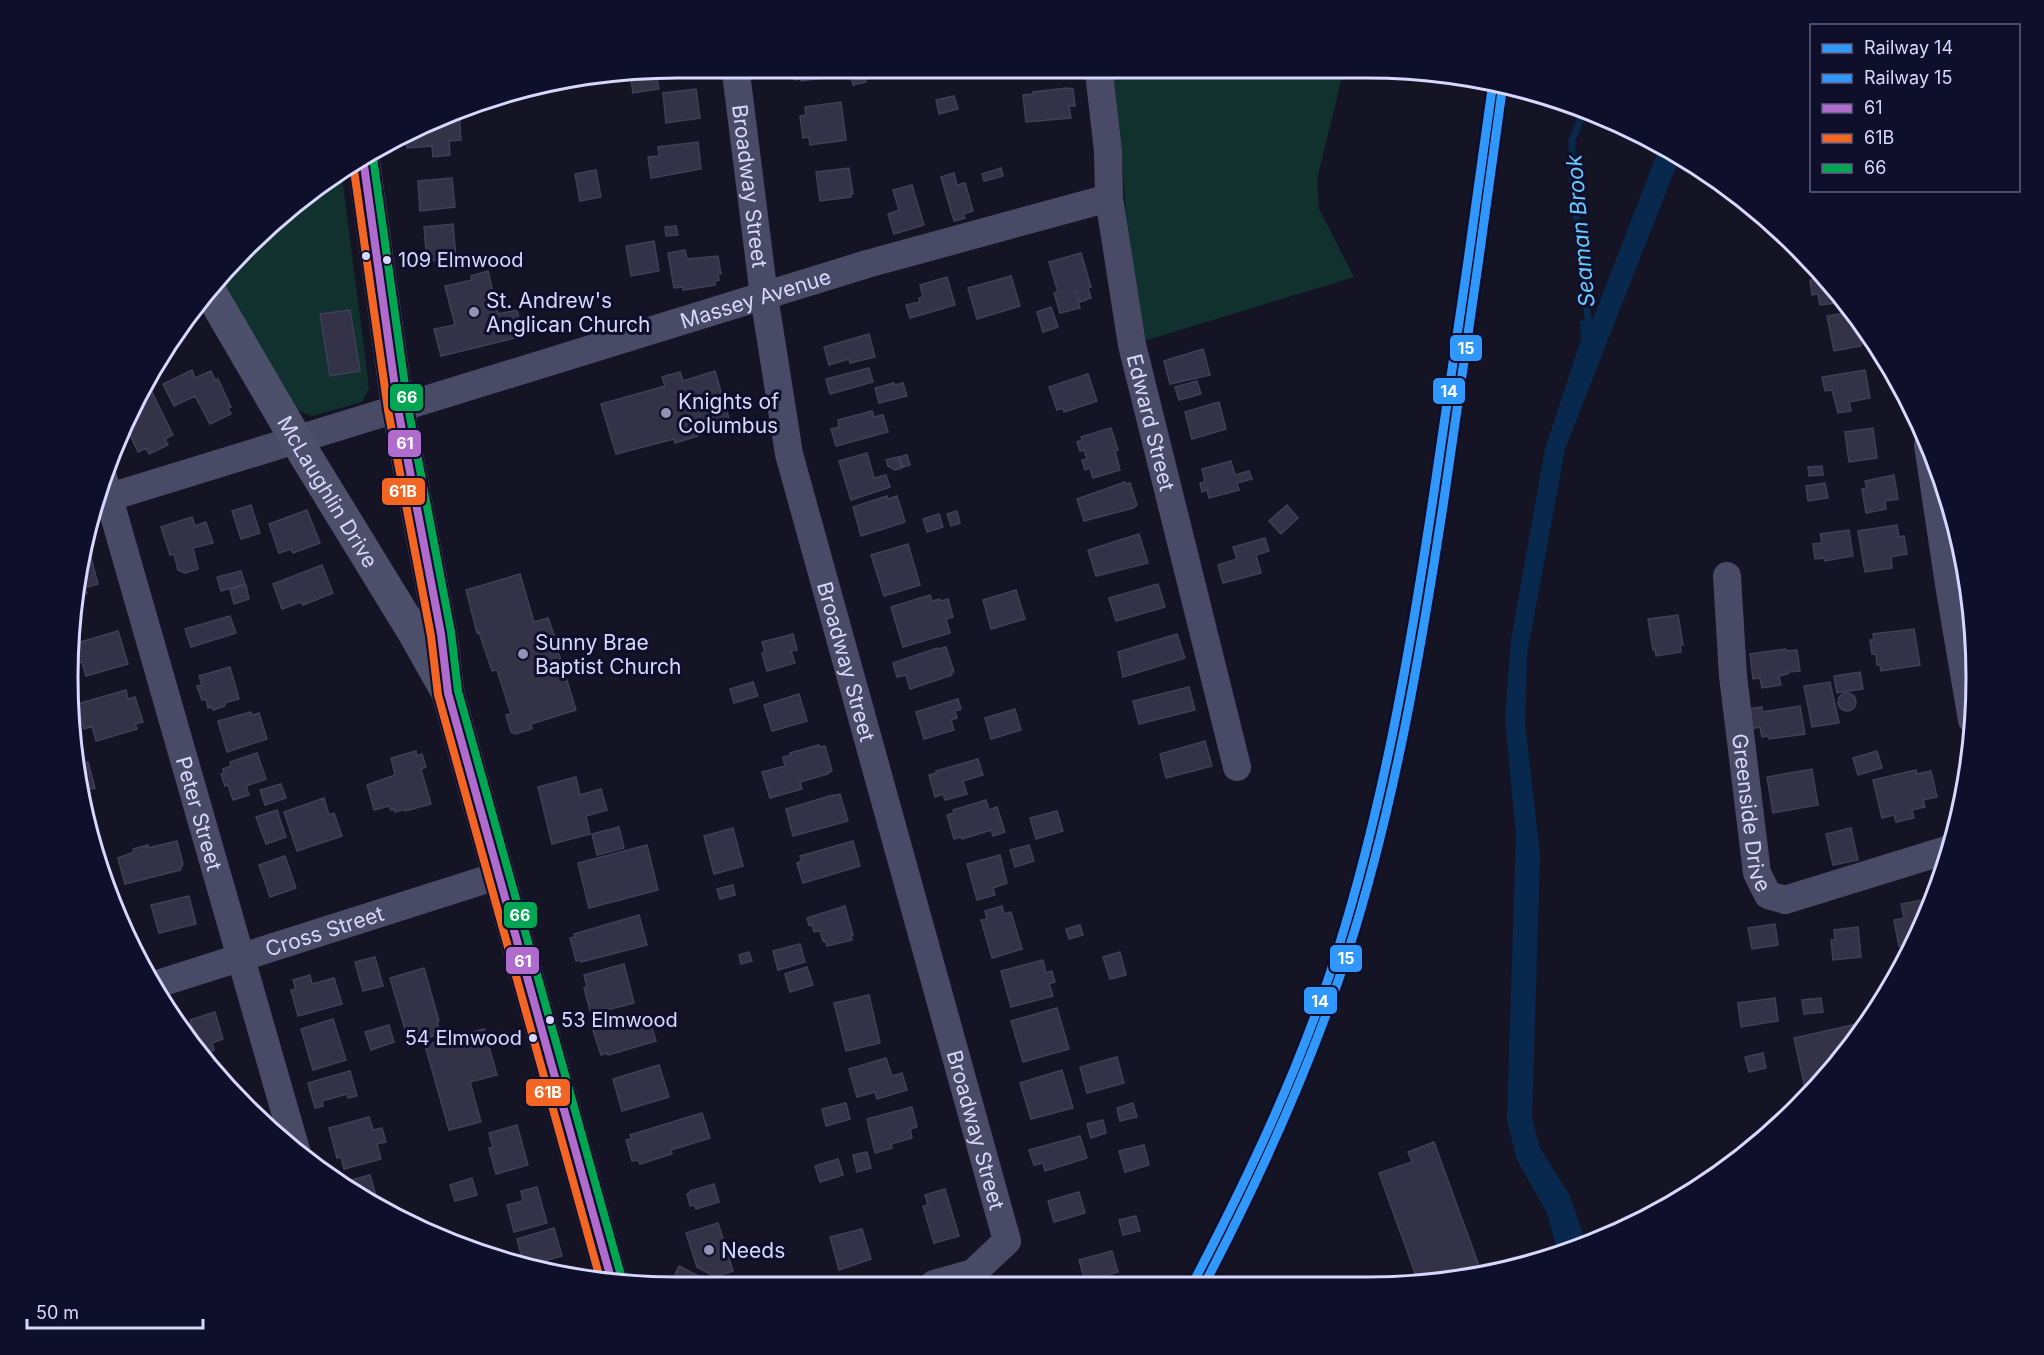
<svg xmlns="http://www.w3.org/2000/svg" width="2044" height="1355" font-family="Inter,sans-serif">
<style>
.green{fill:#11312f}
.water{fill:#08294d}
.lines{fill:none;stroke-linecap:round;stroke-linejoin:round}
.stream{stroke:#08294d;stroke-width:7}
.building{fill:#333246;stroke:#403f58;stroke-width:1.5}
.street{stroke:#494b66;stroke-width:28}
.secondary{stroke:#4c506b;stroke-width:33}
.primary{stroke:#524b6b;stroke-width:33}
.bus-1-casing{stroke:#0f0e2b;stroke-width:12}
.bus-2-casing{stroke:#0f0e2b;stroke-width:12}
.bus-3-casing{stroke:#0f0e2b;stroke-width:12}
.bus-1{stroke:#b06ccc;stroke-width:8}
.bus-2{stroke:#f26522;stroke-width:8}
.bus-3{stroke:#00a651;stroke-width:8}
.rail-1-casing{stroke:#0f0e2b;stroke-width:14}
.rail-2-casing{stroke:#0f0e2b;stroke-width:14}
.rail-1{stroke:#3098fc;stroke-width:9}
.rail-2{stroke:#3098fc;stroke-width:9}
.bus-dot{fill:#d8d8ff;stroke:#0f0e2b;stroke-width:2}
.poi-dot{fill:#9493b3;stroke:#0f0e2b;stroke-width:2}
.labels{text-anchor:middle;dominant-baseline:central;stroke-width:6;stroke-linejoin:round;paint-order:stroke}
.bus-label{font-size:20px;fill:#d8d8ff;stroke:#0f0e2b;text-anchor:start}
.street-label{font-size:21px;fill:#d8d8ff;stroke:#0f0e2b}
.poi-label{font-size:21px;fill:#d8d8ff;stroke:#0f0e2b;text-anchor:start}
.water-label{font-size:22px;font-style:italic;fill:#6cf;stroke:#0f0e2b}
.rim{fill:none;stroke:#d8d8ff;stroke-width:3}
.line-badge{stroke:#0f0e2b;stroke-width:2}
.badge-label{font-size:16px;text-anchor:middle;font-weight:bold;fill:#fff}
</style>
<rect width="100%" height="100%" fill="#151425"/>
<path class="green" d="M1113,73H1343L1317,179L1319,209L1354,277L1144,341L1127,230L1121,142Z
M341,169L369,388L362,402L312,416L298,410L220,277L275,219Z"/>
<path class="water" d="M1660,146L1679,159L1565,449L1527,654L1525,723L1540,855L1532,1118L1540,1148L1570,1196L1586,1243L1558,1254L1547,1213L1517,1160L1507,1119L1516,835L1505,718L1511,640L1545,449L1581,340L1580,321L1593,319Z"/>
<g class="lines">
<path class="stream" d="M1584,111L1572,140V176L1589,327"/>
</g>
<path class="building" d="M630,73H656L659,89L633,93Z
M793,73H825V78L801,81V79L794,80Z
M850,73H864L866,82L853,85Z
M1067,88L1073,89L1075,106H1069L1071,118L1026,122L1023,95L1033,94V92Z
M696,89L700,118L666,123L663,93Z
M954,96L958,109L939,114L936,100Z
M841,102L846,140L810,145L809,137L803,138L800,116L806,115L805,107Z
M456,112H459L461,140L449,141L450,155L433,157L432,146L407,148L406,137Z
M698,142L701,169L651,178L648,157L659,156L658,147Z
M849,168L853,194H850L851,197L820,201L816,172Z
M1001,168L1003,176L984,181L982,174Z
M596,170L601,197L580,201L575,174Z
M954,173L957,185L965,183L973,211L963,214L965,218L954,221L941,177Z
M452,178L455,207L420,211L418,181Z
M912,185L924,225L894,234L888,214L899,210L893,190Z
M453,224L456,259L427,261L424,227Z
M676,226L678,235L666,236L665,227Z
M654,241L659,271L631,276L626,246Z
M685,250L687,259L718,256L721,274H718L719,280L715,281V285L683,290V287L674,288L668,253Z
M1081,253L1091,287L1088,288L1091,298L1080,302L1077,291L1075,292L1080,308L1060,313L1054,293L1058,292L1049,262Z
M1814,268L1846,302L1820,305L1818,294L1812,295L1810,280L1816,279Z
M488,271L498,314L517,310L523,336L441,356L434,329L455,325L445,286L472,280L471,276Z
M1011,276L1020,306L977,319L968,288Z
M947,277L955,305L910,318L906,305L920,302L919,298L923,297L920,285Z
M1051,307L1058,327L1043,332L1037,312Z
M350,310L360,371L330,376L320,314Z
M1845,313L1846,319L1856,317L1858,327L1863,326L1865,336H1860L1861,346L1834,351L1827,316Z
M869,334L875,357L850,363L849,359L829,365L824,347Z
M1203,349L1210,375L1170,384L1164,361Z
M869,368L873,382L830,394L826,379Z
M192,370L195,378L211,371L215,380L218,379L231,407L228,408L231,414L210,424L195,396L174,406L163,384Z
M1865,370L1870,398L1849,402L1851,411L1838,413L1832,390L1825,391L1822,377Z
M715,371L730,422L700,431L701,435L675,443L674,439L616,454L601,404L665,386L662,377L680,372L683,381Z
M1088,374L1097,401L1064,412L1063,408L1057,410L1049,387Z
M1197,381L1201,394L1179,400L1175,387Z
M894,383L895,385L903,383L907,396L879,403L875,388Z
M149,386L173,435L165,439L168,445L149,454L146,448L138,452L125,424Z
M1219,402L1226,429L1192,439L1185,412Z
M872,411L874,417L883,415L888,432L836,446L831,429L839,427L838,420Z
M1111,428L1118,450L1115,451L1120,470L1093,478L1090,468L1085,470L1082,460L1087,459L1084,450L1080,451L1077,442L1082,440L1081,437Z
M1873,428L1877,458L1849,462L1845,432Z
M867,453L874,478L886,475L890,487L851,500L839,461Z
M907,455L910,465L903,467L899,457Z
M898,457L902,468L895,470L888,466L886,460Z
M1231,461L1235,475L1249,471L1252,479L1237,483L1239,490L1209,498L1207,490L1202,492L1200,483L1205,482L1202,469Z
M1822,466L1823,475L1809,476L1808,467Z
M1894,475L1898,499L1885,501L1886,509L1866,513L1862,489L1867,488L1865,481Z
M1125,482L1126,484L1130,483L1137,505L1133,508L1084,521L1077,499Z
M1825,483L1828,498L1808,501L1806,486Z
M887,496L888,499L897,496L905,522L861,536L853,507Z
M251,505L260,533L241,539L232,511Z
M1287,505L1298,518L1281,534L1269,521Z
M307,510L320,543L293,553L291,549L279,553L269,524Z
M957,511L960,523L951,526L947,514Z
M939,514L943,527L927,532L923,519Z
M192,517L195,526L206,522L213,543L193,548L198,569L185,573L178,570L174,554L170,555L161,527Z
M1897,525L1899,537L1904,536L1907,554L1891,557L1892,568L1865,572L1858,531Z
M1849,530L1853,556L1825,561L1824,558L1815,559L1813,544L1822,543L1820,534Z
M1139,534L1148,563L1096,576L1088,550Z
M1265,538L1269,551L1256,555L1261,573L1223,583L1218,565L1237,559L1233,547Z
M86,539L98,584L85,588L87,593L75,597Z
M908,544L920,585L884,596L871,555Z
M322,565L333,593L303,605L301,602L282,609L273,584Z
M241,571L245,584L221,591L217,577Z
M520,574L534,622L548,618L555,638L547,640L551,653L558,651L576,710L531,724L532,729L515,734L511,732L506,715L511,714L497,670L492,671L479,632L477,633L466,590Z
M1158,584L1165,607L1116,621L1109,598Z
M246,585L249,599L234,604L230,590Z
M1016,590L1025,619L991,629L983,600Z
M930,595L932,601L940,599L941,601L948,599L953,617L946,619L950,633L903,647L891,607Z
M1678,615L1683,645H1680L1681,652L1656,656L1655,649L1653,650L1648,619Z
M230,616L236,633L191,647L185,629Z
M1914,629L1920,665L1881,671L1880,665H1877L1876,654H1872L1870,640H1874L1873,634Z
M118,631L128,664L86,676L82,662L75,663L71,651L79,649L77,643Z
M793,634L797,650L791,651L795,663L767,671L762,653L765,652L762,642Z
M1177,634L1185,658L1123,677L1118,652Z
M946,647L954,672H951L952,675L910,689L906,675L897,677L893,663L937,648L938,649Z
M1786,649L1787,651L1797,650L1800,671L1788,672V674L1779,676L1781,685L1762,688L1760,678L1753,679L1750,654Z
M230,667L239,699L224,703L225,706L213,710L212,707L208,708L206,699L202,700L197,686L202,685L199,676Z
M1860,672L1863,689L1837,693L1834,676Z
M753,682L758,696L734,703L730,689Z
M1830,682L1839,723L1812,727L1804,686Z
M1189,687L1195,710L1139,724L1133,701Z
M126,690L128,699L135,697L143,722L135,724L137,729L96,741L92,726L84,729L77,704Z
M1838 702a9 9 0 1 1 18 0a9 9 0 1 1-18 0Z
M799,694L807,721L772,731L764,705Z
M958,699L961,709L955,711L957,718L951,720L954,730L924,739L916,712Z
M1800,706L1805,734L1769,739L1768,736L1762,737L1760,727L1750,729L1747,709L1762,707V712Z
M1015,709L1021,730L991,739L985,718Z
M251,712L252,715L259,713L267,739L227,752L218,721Z
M1205,741L1212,766L1166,778L1160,754Z
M819,745L820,747L825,746L832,771L827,773L828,774L800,782L802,789L770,798L762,772L785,766L783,757L791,755L790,753Z
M416,751L417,756L422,754L426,767L421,769L431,804L405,811V809L395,812L394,809L391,810L389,806L374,810L367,785L395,775L391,758Z
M1877,751L1882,768L1858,775L1853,758Z
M257,753L266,779L246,786L249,795L233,800L228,785L225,786L221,774L224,773L223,769L231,766L230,762Z
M978,759L983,775L963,781L967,794L945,800L943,794L935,797L929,775L936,773V771Z
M88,762L95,788L81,791L77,765Z
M1812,769L1818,805L1773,813L1767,777Z
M1916,770L1917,774L1931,771L1937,797L1923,800L1925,807L1912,810L1914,818L1896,822L1894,815L1882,818L1873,780Z
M576,777L580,795L601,789L607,810L586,816L590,834L552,844L538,787Z
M281,784L286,798L265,805L260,790Z
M840,794L848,821L793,836L786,809L833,795V796Z
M324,798L329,815L334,813L342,836L297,851L284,812Z
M986,800L989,810L997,807L1005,832L993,836L991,830L962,839L961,837L954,839L947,815L954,813L953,810Z
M277,810L286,837L266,844L256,817Z
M1057,811L1063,831L1036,839L1030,818Z
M619,827L624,848L597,855L592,834Z
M733,828L743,866L714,874L704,836Z
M1851,828L1858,860L1833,865L1826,834Z
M177,841L183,864L180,870L125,884L118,858L134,852L133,849L148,845V848Z
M853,841L860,866L803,883L797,863L802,861L800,856Z
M647,845L658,890L589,908L578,863Z
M1029,845L1034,861L1015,867L1010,850Z
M1000,855L1007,883L993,888L995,895L977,900L967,864Z
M285,856L296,888L270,897L259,865Z
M733,885L735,895L720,899L717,889Z
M189,896L196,924L159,933L151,905Z
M1927,899L1929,908L1913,943L1899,946L1894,920L1904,918L1901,904Z
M845,906L853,935H851L852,940L827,946L825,940L823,941L820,931L814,932L812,924L809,925L807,918Z
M1002,906L1004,914L1011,912L1022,949L992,958L981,920L987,919L985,911Z
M639,915L647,945L581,962V960L576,961L570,938L575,937L574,934Z
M1775,924L1778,945L1752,949L1748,928Z
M1080,925L1083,935L1069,939L1066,929Z
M1858,927L1861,957L1833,960L1831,940H1835L1834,930Z
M800,944L805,962L778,970L773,951Z
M749,952L752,961L741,964L739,955Z
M1120,952L1126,975L1110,979L1103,957Z
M375,957L383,986L363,991L355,962Z
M1043,960L1046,973L1052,971L1055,982L1049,984L1053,996L1011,1007L1001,971Z
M624,964L634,1003L591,1014L584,988L587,987L584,975Z
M807,967L813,985L790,992L785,974Z
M424,968L439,1021H437L440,1034L409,1043L390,978Z
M310,975L312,984L334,978L342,1004L298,1016L291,990L296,989L293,980Z
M869,995L880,1043L846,1051L834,1003Z
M1775,998L1778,1021L1741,1027L1738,1003Z
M1821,998L1823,1012L1804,1014L1802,1000Z
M1057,1008L1069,1049L1023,1062L1011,1021Z
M215,1012L223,1039L212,1043L214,1050L207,1053L204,1045L197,1047L190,1020Z
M631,1017L633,1023L649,1018L656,1041L608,1055L607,1053L601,1055L593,1030L600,1029L599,1026Z
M333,1019L346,1060L313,1070L301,1029Z
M1866,1022L1825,1080L1807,1097L1794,1038Z
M389,1025L394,1042L371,1050L365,1032Z
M484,1029L497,1075L470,1082L481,1122L449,1130L425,1045Z
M1763,1053L1766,1068L1749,1072L1745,1057Z
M1117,1057L1124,1083L1087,1093L1080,1067Z
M886,1058L892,1076L902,1073L907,1090L877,1099L875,1092L857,1097L849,1069Z
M659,1065L669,1097L622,1111L613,1079Z
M1062,1070L1073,1108L1031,1119L1020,1083Z
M350,1071L357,1096L348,1098L347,1094L322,1101L323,1106L315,1108L308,1083Z
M846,1103L850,1119L826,1126L822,1109Z
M1133,1103L1137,1117L1120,1121L1117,1108Z
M912,1107L917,1127L910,1129L912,1138L891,1144L892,1148L875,1153L867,1119Z
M702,1113L710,1138L671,1150L672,1154L640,1164L638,1160L632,1161L626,1140L632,1138L630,1135Z
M369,1117L373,1130L382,1128L386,1142L377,1144L381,1159L344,1169L341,1157L337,1158L329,1128Z
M1103,1120L1106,1133L1091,1138L1087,1124Z
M517,1125L528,1165L496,1174L489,1148L493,1147L489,1133Z
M1080,1136L1087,1158L1045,1171L1043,1163L1034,1165L1029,1150Z
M1434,1142L1482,1274L1419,1284L1379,1173L1412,1162L1408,1152Z
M1144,1145L1149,1165L1125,1172L1119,1151Z
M867,1152L871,1168L857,1172L853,1155Z
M838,1159L843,1175L820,1182L815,1166Z
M370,1175L377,1200L372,1201L344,1182Z
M472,1178L477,1195L455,1201L450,1185Z
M714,1184L719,1202L696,1209L694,1205L690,1206L687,1194L691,1192L690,1191Z
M537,1187L547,1223L514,1232L507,1205L523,1201L521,1191Z
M945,1189L959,1236L934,1243L923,1206L928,1205L925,1195Z
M1079,1192L1085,1213L1054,1222L1048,1201Z
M1136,1216L1140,1231L1123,1235L1119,1220Z
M718,1223L733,1271L715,1277L697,1267L686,1233Z
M554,1228L562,1256L524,1266L517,1239Z
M862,1229L871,1259L839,1270L830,1237Z
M1112,1251L1118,1272L1085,1281L1079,1260Z
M679,1266L712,1283H671Z"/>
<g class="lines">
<g class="street">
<path id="s1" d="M736,73L764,296L789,454L1007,1241L973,1273L934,1284"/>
<path id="s2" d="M1099,73L1108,151L1109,198L1132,345L1237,767"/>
<path d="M1928,445L1950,591L1972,720"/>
<path id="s3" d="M103,477L296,1150"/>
<path id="s4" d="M94,502L867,264L1109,198"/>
<path id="s5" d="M1727,576L1733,676L1757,873L1768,895L1785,900L1950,849"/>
<path id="s6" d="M151,986L497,876"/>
</g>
<path class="secondary" id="s7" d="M209,290L307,458L413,631L448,693"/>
<path class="primary" d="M363,158L398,409L441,634L448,693L612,1282"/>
<defs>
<path id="bus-1" d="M363,158L398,409L441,634L448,693L612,1282"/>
<path id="bus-2" d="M353,163L388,410L431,636L438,695L601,1282"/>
<path id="bus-3" d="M373,157L408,407L451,632L458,691L622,1279"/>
</defs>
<use href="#bus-1" class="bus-1-casing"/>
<use href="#bus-2" class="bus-2-casing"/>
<use href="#bus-3" class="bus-3-casing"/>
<use href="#bus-1" class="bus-1"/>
<use href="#bus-2" class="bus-2"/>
<use href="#bus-3" class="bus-3"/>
<defs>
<path id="rail-1" d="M1192,1285C1249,1176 1302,1064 1339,946C1385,798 1411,645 1434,492C1455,355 1474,219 1493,82"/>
<path id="rail-2" d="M1204,1285C1260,1178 1310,1068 1348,952C1394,807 1420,656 1443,506C1464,365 1484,225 1503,84"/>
</defs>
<use href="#rail-1" class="rail-1-casing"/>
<use href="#rail-2" class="rail-2-casing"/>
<use href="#rail-1" class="rail-1"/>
<use href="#rail-2" class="rail-2"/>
</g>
<g class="bus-dot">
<circle cx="366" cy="256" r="5"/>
<circle cx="387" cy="260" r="5"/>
<circle cx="550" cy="1020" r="5"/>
<circle cx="533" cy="1038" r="5"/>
</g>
<g class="poi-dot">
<circle cx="474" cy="312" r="6"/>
<circle cx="666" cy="413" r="6"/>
<circle cx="523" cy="654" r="6"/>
<circle cx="709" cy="1250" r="6"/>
</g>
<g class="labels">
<g class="bus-label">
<text x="398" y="260">109 Elmwood</text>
<text x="561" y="1020">53 Elmwood</text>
<text x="522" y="1038" text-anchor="end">54 Elmwood</text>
</g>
<g class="street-label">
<text stroke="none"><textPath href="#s1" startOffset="114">Broadway Street</textPath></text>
<text stroke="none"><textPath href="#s4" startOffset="692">Massey Avenue</textPath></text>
<text stroke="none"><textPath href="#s2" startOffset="354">Edward Street</textPath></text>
<text stroke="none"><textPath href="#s7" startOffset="234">McLaughlin Drive</textPath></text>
<text stroke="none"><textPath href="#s1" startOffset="600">Broadway Street</textPath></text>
<text stroke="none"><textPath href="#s5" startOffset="238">Greenside Drive</textPath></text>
<text stroke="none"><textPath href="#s3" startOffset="350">Peter Street</textPath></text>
<text stroke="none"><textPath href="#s6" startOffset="182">Cross Street</textPath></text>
<text stroke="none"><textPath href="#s1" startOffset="1086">Broadway Street</textPath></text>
</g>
<g class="poi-label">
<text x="486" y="300">St. Andrew's<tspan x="486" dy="24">Anglican Church</tspan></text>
<text x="678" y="401">Knights of<tspan x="678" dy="24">Columbus</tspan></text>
<text x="535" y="642">Sunny Brae<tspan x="535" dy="24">Baptist Church</tspan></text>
<text x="721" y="1250">Needs</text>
</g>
<g class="water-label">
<text transform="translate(1580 231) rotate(-95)">Seaman Brook</text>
</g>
</g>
<path d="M0 0H2044V1355H0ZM677 78H1367A599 599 0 0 1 1966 677V678A599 599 0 0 1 1367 1277H677A599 599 0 0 1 78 678V677A599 599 0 0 1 677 78Z" fill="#0f0e2b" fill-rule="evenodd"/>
<path class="rim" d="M677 78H1367A599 599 0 0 1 1966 677V678A599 599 0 0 1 1367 1277H677A599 599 0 0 1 78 678V677A599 599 0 0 1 677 78Z"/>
<g class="line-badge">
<rect x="1449" y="334" width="34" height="28" rx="6" fill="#3098fc"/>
<rect x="1432" y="377" width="34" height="28" rx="6" fill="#3098fc"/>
<rect x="389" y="383" width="35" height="29" rx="6" fill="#00a651"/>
<rect x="387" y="429" width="35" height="29" rx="6" fill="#b06ccc"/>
<rect x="381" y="477" width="45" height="29" rx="6" fill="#f26522"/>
<rect x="503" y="901" width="35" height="28" rx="6" fill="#00a651"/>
<rect x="1329" y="944" width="34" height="29" rx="6" fill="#3098fc"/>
<rect x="505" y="946" width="35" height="29" rx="6" fill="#b06ccc"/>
<rect x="1303" y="986" width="35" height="29" rx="6" fill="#3098fc"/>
<rect x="525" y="1078" width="46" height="29" rx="6" fill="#f26522"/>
</g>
<g class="badge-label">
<text x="1466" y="354">15</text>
<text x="1449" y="397">14</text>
<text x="407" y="403">66</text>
<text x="405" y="449">61</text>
<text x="403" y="497">61B</text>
<text x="520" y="921">66</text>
<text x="1346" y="964">15</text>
<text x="523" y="967">61</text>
<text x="1320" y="1007">14</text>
<text x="548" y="1098">61B</text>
</g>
<rect x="1810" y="24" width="210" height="168" fill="#0f0e2b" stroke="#5f5f80" stroke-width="1.5"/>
<rect x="1822" y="44" width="30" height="9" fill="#3098fc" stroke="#5f5f80" stroke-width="1.5"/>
<text x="1864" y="54" font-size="18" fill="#d8d8ff">Railway 14</text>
<rect x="1822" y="74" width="30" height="9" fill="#3098fc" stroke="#5f5f80" stroke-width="1.5"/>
<text x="1864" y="84" font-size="18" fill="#d8d8ff">Railway 15</text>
<rect x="1822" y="104" width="30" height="9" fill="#b06ccc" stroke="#5f5f80" stroke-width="1.5"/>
<text x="1864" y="114" font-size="18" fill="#d8d8ff">61</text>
<rect x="1822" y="134" width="30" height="9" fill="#f26522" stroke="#5f5f80" stroke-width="1.5"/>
<text x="1864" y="144" font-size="18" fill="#d8d8ff">61B</text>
<rect x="1822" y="164" width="30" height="9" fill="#00a651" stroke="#5f5f80" stroke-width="1.5"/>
<text x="1864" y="174" font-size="18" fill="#d8d8ff">66</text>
<path d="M27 1319v9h176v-9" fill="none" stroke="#d8d8ff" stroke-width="3"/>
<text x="36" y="1319" font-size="18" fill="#d8d8ff" stroke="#0f0e2b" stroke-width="4.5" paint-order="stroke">50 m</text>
</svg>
